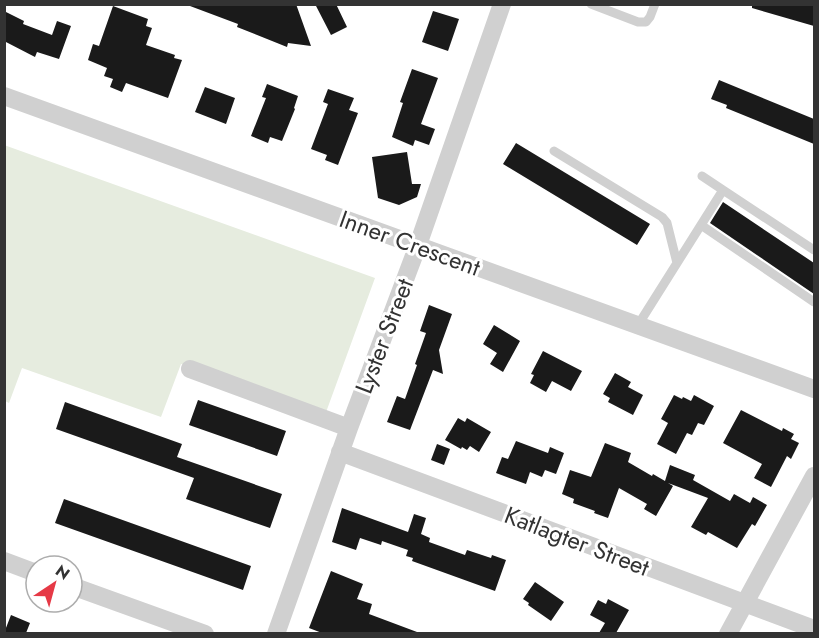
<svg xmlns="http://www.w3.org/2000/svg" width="819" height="638" font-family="Jost,sans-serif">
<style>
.green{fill:#e6ecdf}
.building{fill:#1a1a1a}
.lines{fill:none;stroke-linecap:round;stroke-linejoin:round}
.service{stroke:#d0d0d0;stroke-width:9}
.minor{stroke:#d0d0d0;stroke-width:18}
.labels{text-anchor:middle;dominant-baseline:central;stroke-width:6;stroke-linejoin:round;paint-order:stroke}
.street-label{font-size:24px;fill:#333;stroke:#fff}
</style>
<rect width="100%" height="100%" fill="#fff"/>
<path class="green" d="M4,145L375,278L325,415L181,364L161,417L22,368L9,403L5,401Z"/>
<path class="building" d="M190,4H296L311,46L288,43L287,47L237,27L238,24L190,6Z
M315,4H336L347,27L331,35Z
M752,4H814V26L752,8Z
M113,6L148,19L146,26L152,28L146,45L175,55L174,58L182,60L168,98L126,83L122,92L110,87L113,79L104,76L107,68L88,60L93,44L99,46Z
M4,11L24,21L23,24L52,35L57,21L71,26L59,59L37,52L35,57L4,41Z
M433,11L459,19L448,51L422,42Z
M412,69L438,78L421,124L435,129L429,145L415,140L413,146L392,137L403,103L400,102Z
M719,80L814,119V144L726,108L727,105L711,99Z
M267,84L298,96L294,108L295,109L282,141L270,137L268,143L251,136L266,98L262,97Z
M205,87L235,98L226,124L195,112Z
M328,89L354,98L349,110L358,113L338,165L325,160L327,155L311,149L328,104L323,102Z
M516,143L650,224L637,245L503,164Z
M407,152L412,184H421L417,197L399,205L378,198L372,157Z
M723,202L814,263V294L710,223Z
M429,305L452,314L439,350L443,374L433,370L410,430L387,422L397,396L405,399L417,365L415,364L426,333L420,331Z
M494,325L520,341L503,372L490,364L497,353L483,344Z
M543,351L582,371L571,391L552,381L546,392L530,383L534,375L531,374Z
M615,373L631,382L628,387L643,395L633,415L608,402L610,398L603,394Z
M674,395L682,399L683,397L691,401L694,395L714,406L704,425L698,423L692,435L687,433L676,454L657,444L668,423L661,419Z
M198,400L286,431L277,456L189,425Z
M65,402L182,444L177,457L282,494L270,528L186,499L194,478L56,429Z
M741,410L782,431L783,428L794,434L791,439L799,443L791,459L787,456L771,487L754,478L762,464L723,443Z
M458,418L465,422L467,418L491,432L479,452L470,446L467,450L462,447L461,449L445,440Z
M516,441L548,453L550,447L564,453L556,474L545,470L542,477L530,472L526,484L496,473L502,457L508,459Z
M605,443L631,453L628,462L652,476L653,474L665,481L670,465L695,475L693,480L730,501L734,494L750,503L753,497L767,505L755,526L752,524L737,548L708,532L706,535L691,527L708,498L668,483L673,486L656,516L644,509L647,504L619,488L608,518L594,513L595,511L573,503L574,499L562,494L570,470L591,477Z
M437,444L450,449L444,465L431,460Z
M64,499L251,566L243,590L55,523Z
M342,508L408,532L414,514L426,518L421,534L430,538L429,542L465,555L467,550L491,558L492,555L506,560L495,591L412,561L413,558L406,556L408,550L382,541L381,545L360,538L356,550L332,542Z
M331,571L363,584L357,599L372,604L369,614L417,632V633H322L309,628Z
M535,582L564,602L551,621L528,605L529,603L523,599Z
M608,599L629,610L616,633H599L605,623L590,615L598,600L606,604Z
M11,615L30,623L26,633H4Z"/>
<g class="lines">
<path class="service" d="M591,4L638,22H646L650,17L655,4
M554,151L662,217L667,223L677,263
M723,190L814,250
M701,225L814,302
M638,325L723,190L702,176"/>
<path class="minor" d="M4,96L814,389
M190,369L349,428
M340,452L814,629
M4,561L36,573
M72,586L205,634
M276,634L349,428L418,245L502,4
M728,634L814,476"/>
</g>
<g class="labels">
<g class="street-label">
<text transform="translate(410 243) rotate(20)">Inner Crescent</text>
<text transform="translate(384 336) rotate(-69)">Lyster Street</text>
<text transform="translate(577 541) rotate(21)">Katlagter Street</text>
</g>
</g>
<rect width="819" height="638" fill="none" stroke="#333333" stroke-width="12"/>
<g transform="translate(54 584) rotate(36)"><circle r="28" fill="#ffffff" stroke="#adadad" stroke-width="1.5"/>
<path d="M0-4.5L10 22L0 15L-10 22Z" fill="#e63946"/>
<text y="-9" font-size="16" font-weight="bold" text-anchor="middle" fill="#333333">N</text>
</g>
</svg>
